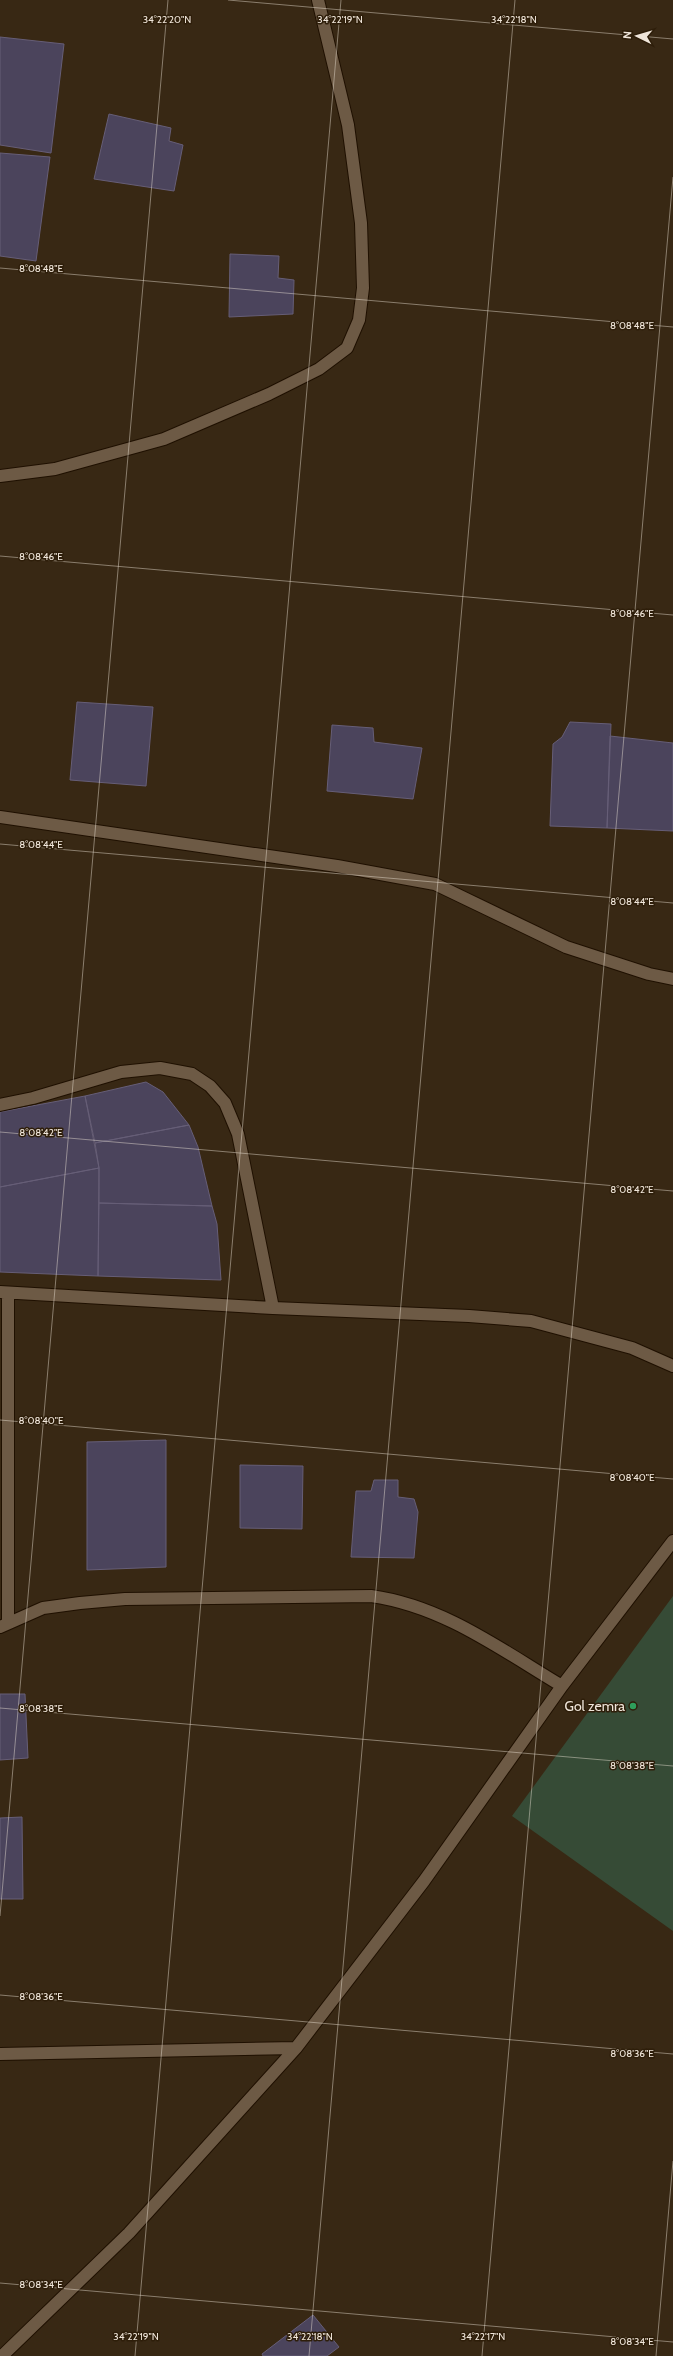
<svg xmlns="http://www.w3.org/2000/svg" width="673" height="2356" font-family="Cabin,sans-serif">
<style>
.green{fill:#364b36}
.building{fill:#4b445c;stroke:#665e77}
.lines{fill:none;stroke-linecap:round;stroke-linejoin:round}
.street-casing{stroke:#1f1000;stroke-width:14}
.street{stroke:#6d5a45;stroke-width:12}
.ticks{fill:none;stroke:#f0e6da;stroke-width:1;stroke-opacity:0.45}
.leisure-dot{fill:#2e9e5b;stroke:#2e1e0a;stroke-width:1.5}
.labels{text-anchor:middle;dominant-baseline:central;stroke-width:3;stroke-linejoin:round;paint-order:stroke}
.poi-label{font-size:14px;fill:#f0e6da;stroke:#2e1e0a;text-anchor:end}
.ticks-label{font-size:10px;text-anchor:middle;fill:#f0e6da;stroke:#2e1e0a;stroke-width:3;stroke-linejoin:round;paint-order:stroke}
</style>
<rect width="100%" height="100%" fill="#382814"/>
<path class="green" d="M673,1596V1931L512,1816Z"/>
<path class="building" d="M0,37L64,44L51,153L0,145Z
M109,114L171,128L169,141L183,145L174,191L94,179Z
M0,153L50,157L36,261L0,256Z
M230,254L279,256L278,278L294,280L293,314L229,317Z
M77,702L153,707L146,786L70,780Z
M570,722L611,724L607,828L550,826L553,744L562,737Z
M332,725L373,728L374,742L422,748L413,799L327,791Z
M610,736L673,743V831L607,828Z
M146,1082L163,1092L189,1125L95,1143L85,1096Z
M85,1096L99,1168L0,1187V1112Z
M189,1125L198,1147L212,1206L99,1203V1168L95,1143Z
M99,1168L98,1276L0,1272V1187Z
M99,1203L212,1206L217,1224L221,1280L98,1276Z
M166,1440V1567L87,1570V1442Z
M240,1465L303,1466L302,1529L240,1528Z
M374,1480H398V1497L414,1499L418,1512L414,1558L351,1557L356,1491H371Z
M0,1694H25L28,1758L0,1760Z
M22,1817L23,1899H0V1818Z
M313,2315L339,2347L327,2356H263L262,2354Z"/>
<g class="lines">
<defs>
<path id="street" d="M0,476L55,469L164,439L269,394L319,369L347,348L359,320L363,288L361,223L348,125L318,0
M0,817L337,866L435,884L566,947L649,974L673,979
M0,1105L33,1098L121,1072L160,1068L192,1074L210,1086L225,1103L238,1134L273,1308
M0,1292L273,1308L469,1316L531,1321L632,1348L673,1366
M8,1623V1293
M0,1627L43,1608L80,1603L125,1599L371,1596C443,1606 500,1649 562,1686
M0,2054L296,2048
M2,2356L129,2233L296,2048L424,1881L562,1686L673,1541"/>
</defs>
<use href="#street" class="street-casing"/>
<use href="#street" class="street"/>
</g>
<path class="ticks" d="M228,0L673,39M0,268L673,327M0,556L673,615M0,844L673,903M0,1132L673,1191M0,1420L673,1479M0,1708L673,1766M0,1916L168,0M0,1995L673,2054M0,2283L673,2342M135,2356L341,0M309,2356L515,0M482,2356L673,177M656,2356L673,2161"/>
<circle class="leisure-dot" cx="633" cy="1706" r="4"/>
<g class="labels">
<g class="poi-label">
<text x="625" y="1706">Gol zemra</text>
</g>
</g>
<g class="ticks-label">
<text x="167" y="23">34°22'20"N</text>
<text x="340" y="23">34°22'19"N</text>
<text x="514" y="23">34°22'18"N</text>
<text x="41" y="272">8°08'48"E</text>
<text x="632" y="329">8°08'48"E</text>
<text x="41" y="560">8°08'46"E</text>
<text x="632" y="617">8°08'46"E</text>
<text x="41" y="848">8°08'44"E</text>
<text x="632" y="905">8°08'44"E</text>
<text x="41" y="1136">8°08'42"E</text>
<text x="632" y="1193">8°08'42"E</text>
<text x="41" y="1424">8°08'40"E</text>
<text x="632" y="1481">8°08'40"E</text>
<text x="41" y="1712">8°08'38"E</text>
<text x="632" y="1769">8°08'38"E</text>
<text x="41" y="2000">8°08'36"E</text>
<text x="632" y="2057">8°08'36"E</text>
<text x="41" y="2288">8°08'34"E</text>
<text x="136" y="2340">34°22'19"N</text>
<text x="310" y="2340">34°22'18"N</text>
<text x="483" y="2340">34°22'17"N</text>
<text x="632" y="2345">8°08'34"E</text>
</g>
<g transform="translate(637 36) rotate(275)" stroke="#2e1e0a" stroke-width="3" paint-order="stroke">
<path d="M0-3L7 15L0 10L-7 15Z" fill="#f0e6da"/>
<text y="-6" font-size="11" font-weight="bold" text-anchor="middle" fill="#f0e6da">N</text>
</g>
</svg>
